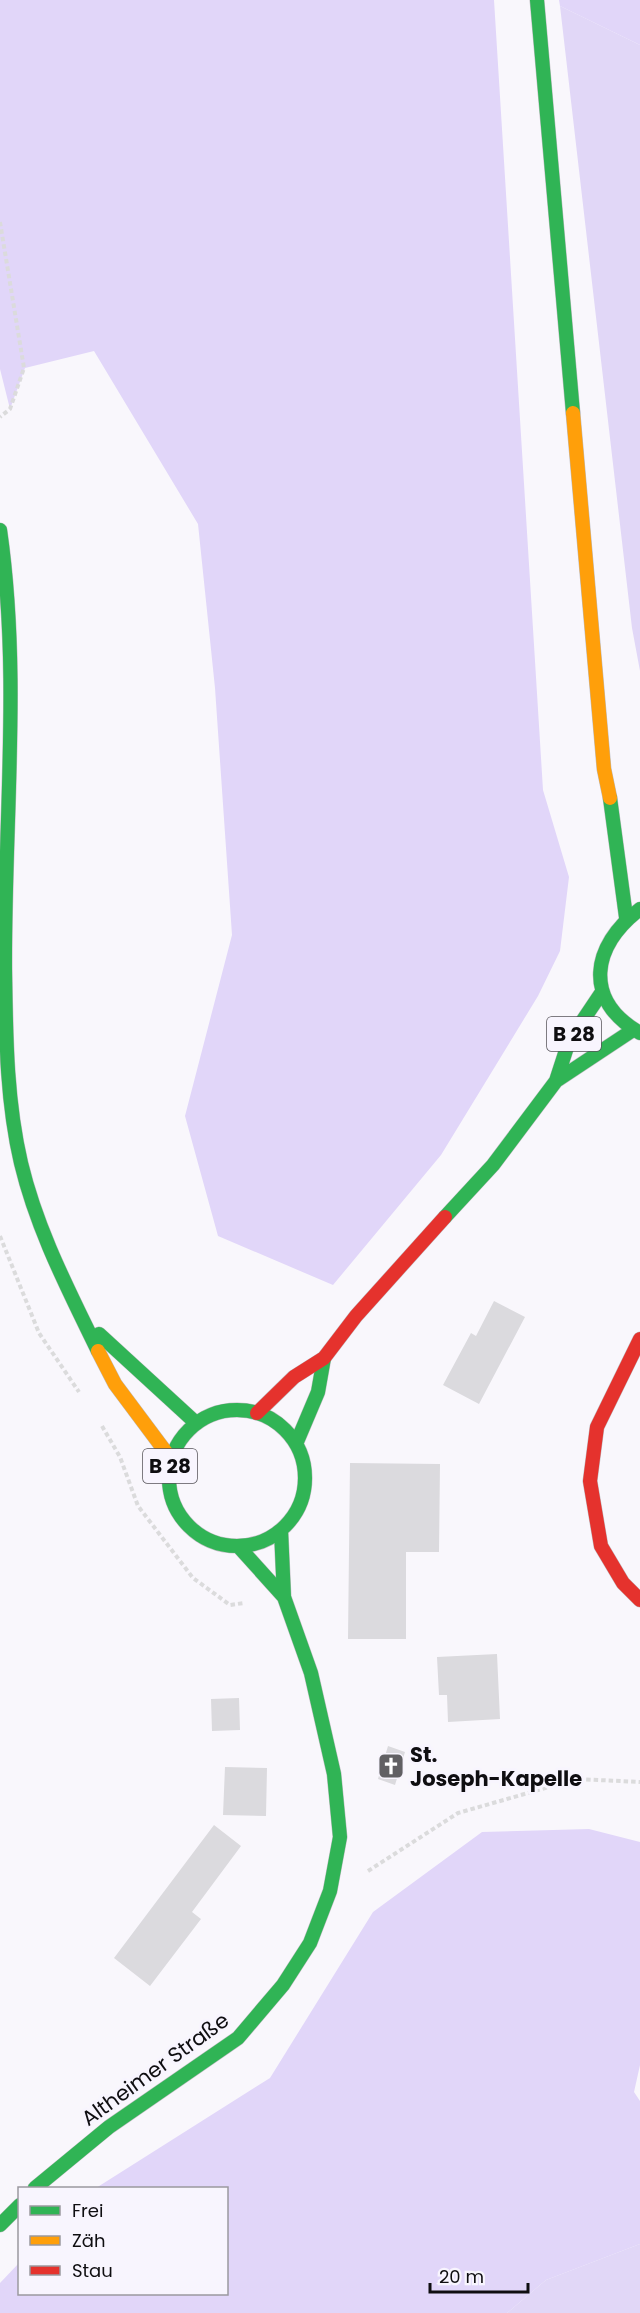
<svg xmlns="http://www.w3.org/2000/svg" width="640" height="2313" font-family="Poppins,sans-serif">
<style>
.green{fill:#e1d7f7}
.forest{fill:#e1d6f9}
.building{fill:#dbdade}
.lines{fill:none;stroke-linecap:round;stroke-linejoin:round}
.fast-casing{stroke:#bebdc1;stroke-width:15}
.slow-casing{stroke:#bebdc1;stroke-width:15}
.jam-casing{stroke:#bebdc1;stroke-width:15}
.path{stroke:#dbdbdc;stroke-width:4;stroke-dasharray:4.5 3;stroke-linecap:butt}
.fast{stroke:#30b455;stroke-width:14}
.slow{stroke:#ff9f0a;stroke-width:14}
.jam{stroke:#e5322d;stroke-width:14}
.labels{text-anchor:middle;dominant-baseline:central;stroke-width:6;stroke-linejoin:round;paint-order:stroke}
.shield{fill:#f8f5fe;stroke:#555358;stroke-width:1.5}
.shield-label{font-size:20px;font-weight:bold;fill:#0f0e11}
.poi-label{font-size:21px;font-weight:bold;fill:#0f0e11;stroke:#f8f5fe;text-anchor:start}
.street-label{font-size:21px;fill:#0f0e11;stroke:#f8f5fe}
</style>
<rect width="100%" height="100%" fill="#f9f7fc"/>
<path class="green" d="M560,6L640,45V671L632,628Z
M640,2244V2313H507L546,2280Z"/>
<path class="forest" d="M0,0H494L543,790L569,877L560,951L538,996L441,1155L333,1285L218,1236L185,1116L232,935L215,688L198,524L94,351L25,368L10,409L0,369Z
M559,0H640V45L560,6Z
M589,1829L640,1842V2065L634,2092L640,2101V2244L546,2280L507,2313H0V2283L19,2263L20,2294H226V2188H96L270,2078L373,1912L482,1832Z"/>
<path class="building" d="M494,1301L525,1317L479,1404L443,1385L471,1333L476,1336Z
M350,1463L440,1464L439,1552H406V1639H348Z
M497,1654L500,1719L448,1722L447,1695H439L437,1657Z
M239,1698L240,1730L212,1731L211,1699Z
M388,1746L405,1752L395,1785L378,1779Z
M225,1767L267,1768L266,1816L223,1815Z
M214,1825L241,1846L192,1912L201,1919L150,1986L114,1958Z"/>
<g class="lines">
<defs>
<path id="fast" d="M537,0L573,413
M0,530C21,676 4,822 5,969C6,1033 6,1099 21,1163C37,1230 68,1289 98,1351
M610,798L626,917
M640,909C591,946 583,1000 640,1033
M556,1081L569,1041L602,992
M445,1217L493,1165L556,1081L633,1030
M99,1334L196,1423
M169 1478a68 68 0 1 1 136 0a68 68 0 1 1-136 0Z
M296,1444L318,1392L324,1358
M239,1547L284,1597
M35,2188L109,2127L238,2038L283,1985L310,1943L330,1891L340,1837L334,1774L311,1673L284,1597L281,1530
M0,2225L20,2205"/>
<path id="slow" d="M573,413L604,769L610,798
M98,1351L115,1384L171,1459"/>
<path id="jam" d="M640,1339L597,1427L590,1481L601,1546L623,1583L640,1600
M257,1413L294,1377L324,1358L356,1316L445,1217"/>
</defs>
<use href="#fast" class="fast-casing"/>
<use href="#slow" class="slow-casing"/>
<use href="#jam" class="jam-casing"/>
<path class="path" d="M0,222L24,368L10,409L0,417
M0,1236L39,1333L79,1392
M102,1426L120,1457L138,1506L193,1578L230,1605L244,1603
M368,1871L458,1813L577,1779L640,1782"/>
<use href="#fast" class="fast"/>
<use href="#slow" class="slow"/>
<use href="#jam" class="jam"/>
</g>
<defs>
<symbol id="church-square" viewBox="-11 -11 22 22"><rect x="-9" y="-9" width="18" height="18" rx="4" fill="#616063" stroke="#f8f5fe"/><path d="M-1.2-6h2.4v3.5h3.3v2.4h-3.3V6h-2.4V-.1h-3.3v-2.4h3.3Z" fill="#fff"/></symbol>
</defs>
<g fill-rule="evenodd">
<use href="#church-square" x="376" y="1751" width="30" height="30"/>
</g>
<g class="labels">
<g class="shield">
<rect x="547" y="1017" width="54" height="34" rx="4.5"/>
<rect x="143" y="1449" width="54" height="34" rx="4.5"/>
</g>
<g class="shield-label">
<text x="574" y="1034">B 28</text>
<text x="170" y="1466">B 28</text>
</g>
<g class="poi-label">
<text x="410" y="1754">St.<tspan x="410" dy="24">Joseph-Kapelle</tspan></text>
</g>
<g class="street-label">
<text transform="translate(155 2069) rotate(-36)">Altheimer Straße</text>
</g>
</g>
<rect x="18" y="2187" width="210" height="108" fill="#f8f5fe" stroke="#9b999f" stroke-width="1.5"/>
<rect x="30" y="2206" width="30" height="9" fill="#30b455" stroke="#9b999f" stroke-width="1.5"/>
<text x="72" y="2217" font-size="18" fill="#0f0e11">Frei</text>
<rect x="30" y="2236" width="30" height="9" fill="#ff9f0a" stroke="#9b999f" stroke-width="1.5"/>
<text x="72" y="2247" font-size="18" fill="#0f0e11">Zäh</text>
<rect x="30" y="2266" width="30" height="9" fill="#e5322d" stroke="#9b999f" stroke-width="1.5"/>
<text x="72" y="2277" font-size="18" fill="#0f0e11">Stau</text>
<path d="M430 2283v9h98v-9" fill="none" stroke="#0f0e11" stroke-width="3"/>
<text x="439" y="2283" font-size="18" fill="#0f0e11" stroke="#f8f5fe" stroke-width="4.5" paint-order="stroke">20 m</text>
</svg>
